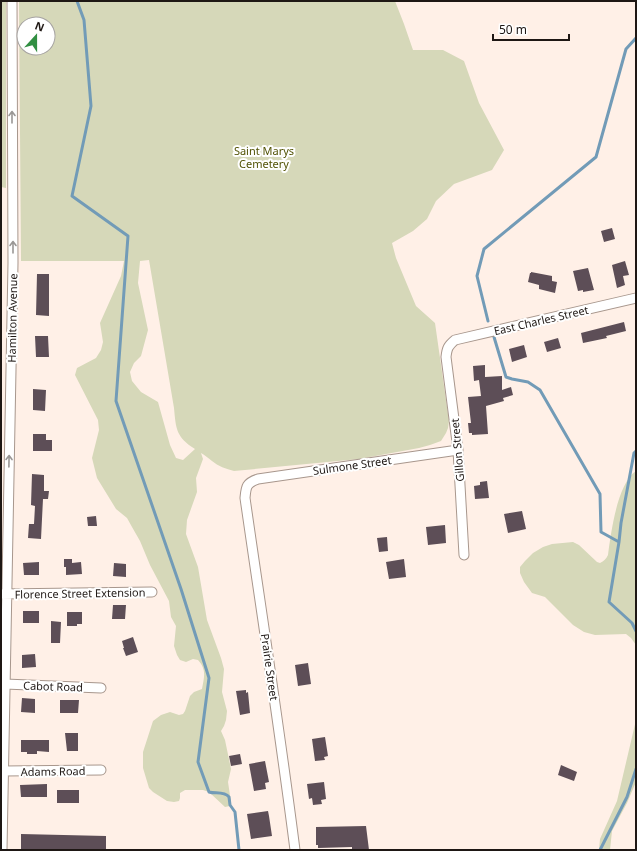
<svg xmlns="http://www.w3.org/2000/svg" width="637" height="851" font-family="'Noto Sans',sans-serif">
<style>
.green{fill:#d6d8b9;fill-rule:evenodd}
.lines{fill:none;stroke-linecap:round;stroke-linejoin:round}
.stream{stroke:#729bb7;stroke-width:3}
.building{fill:#5d4e57}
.minor-casing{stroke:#a8978d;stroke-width:11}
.minor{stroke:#fff;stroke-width:9}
.oneway{stroke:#9a9795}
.labels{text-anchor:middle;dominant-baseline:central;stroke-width:4;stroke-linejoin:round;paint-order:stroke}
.park-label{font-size:11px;fill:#525305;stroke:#fff}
.street-label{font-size:11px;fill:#1e1714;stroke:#fff}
</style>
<rect width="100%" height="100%" fill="#fff0e7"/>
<path class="green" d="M1,1H6V188L1,187Z
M19,1H395L404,24L413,50H443L464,61L479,103L504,150L492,170L454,184L436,201L427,219L413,231L392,243L396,258L416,306L435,323L449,421L448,428L446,433L441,441L430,445L419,448L359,459L234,471C226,469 218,466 212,461C208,458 205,455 201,453L203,459L196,478L197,492L187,520L186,534L198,567L207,620L221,658L224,669L222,692L227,711L226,720L224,726L221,731L225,740L231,769L228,782L231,802L230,806L225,807L209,792L203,790H185L180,793V798L179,801L174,802L167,801L153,792L149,788L143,768V752L153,721L161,715L170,712L179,715L183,714L185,711L190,696L194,692L202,689C204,677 207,670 198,660L193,659L186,662L180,660L177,655L174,646L176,626L171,617L169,601L150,565L140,541L132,527L127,518L116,509L97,478L92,458L99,430L98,420L75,375L77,368L96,358L101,350L103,342L100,323L121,276L124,261H21ZM24,24H48V48H24ZM149,260L174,408C176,429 176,437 195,449L183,460L176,458L170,445L158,402L141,392L132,381L130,372L134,363L141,356L148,330L138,283L140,261Z
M636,471V526L635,533L636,536V645L631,638L626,634L595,635L584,632L573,625L545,597L532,593L524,582L520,573V567L525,561L533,553L543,547L552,544L573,542L579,545L597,562L600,563C604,561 606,559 608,555C611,533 617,484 636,471Z
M636,720V782L627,803L612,831L610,850H599L600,839L617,801Z"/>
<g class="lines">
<path class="stream" d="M77,1L84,20L91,106L72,196L128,236L116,401L181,589L209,678L198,762L209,792C215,794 224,791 229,797L230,805L235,812L239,850
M488,321L477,276L484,249L596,157L626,49L636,38
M494,337L506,377L512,379L528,382L540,390L600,494L601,532L619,542L609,602L632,623L636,631
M619,542L621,523L634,453L636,451
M600,850L627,797L636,769"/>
</g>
<path class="building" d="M612,228L615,239L604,242L601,231Z
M625,261L629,275L623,276L625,285L617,288L612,265Z
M588,268L594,290L583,292V290L578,291L573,271Z
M531,272L552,276V281L557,282L555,293L539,289V285L528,282L530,273H531Z
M37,274H49V316L36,315Z
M624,322L626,331L606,336L607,338L583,343L581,333Z
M35,336H48L49,357H36Z
M558,338L561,348L547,352L544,342Z
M524,345L527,357L512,362L509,349Z
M485,365V377L502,376V390L511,387L513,395L503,398L504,401L486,406L488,434L472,435V433H469L468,423H471L468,397L481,396L479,380L474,381L473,366Z
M33,389L46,390L45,411L33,410Z
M33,434H46V440H52V451H33Z
M32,474L44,475V491H49L48,499H43L41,539L28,538L29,524H34L35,506L31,505Z
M487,481L489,498L475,499L474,486L480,485V482Z
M522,511L526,529L508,533L504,514Z
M96,516L97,526H88L87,517Z
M445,525L446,543L428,545L426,527Z
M387,537L388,551L379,552L377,538Z
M64,559H72V563L81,562L82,574L66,575V567H64Z
M404,559L406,577L389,579L386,562Z
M39,562V575H24L23,563Z
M114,563L126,564V577L113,576Z
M113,605H126L125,619H112Z
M23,611H39V623H23Z
M67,612H82V624H77V626H67Z
M51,621L61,622L60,643H51Z
M133,637L138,652L126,656L123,648H124L122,641Z
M35,654L36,667L22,668V655Z
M308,663L311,684L298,686L295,665Z
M246,690V693L248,692L250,713L240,715L236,691Z
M22,698L35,699V713L21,712Z
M60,700H79L78,713H60Z
M65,733H78V751H67Z
M325,737L328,756L324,757L325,760L315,761L312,739Z
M21,740H49V752L37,751V754H27V752H21Z
M240,754L242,764L231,766L229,756Z
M265,761L269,782L265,783L266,789L254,791L249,764Z
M561,765L577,772L574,781L558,775Z
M324,782L326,799L321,800L322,804L313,805L312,798L309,799L307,784Z
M47,784V797H21L20,785Z
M57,790H79V803H57Z
M268,811L269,816L272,836L251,839L247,814Z
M366,826L369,850H352V847L318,848V845H316V827Z
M21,834L106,836V850H21Z"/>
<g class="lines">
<defs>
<path id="minor" d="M464,555L458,450L446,357C447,348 448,346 455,340L636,298
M1,594L152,592
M5,684L101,688
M4,771L101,770
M2,850L13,263L12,1
M295,850C280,732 262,616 245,498C246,487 246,483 258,479L458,450"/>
</defs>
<use href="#minor" class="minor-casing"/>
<use href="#minor" class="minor"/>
</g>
<defs><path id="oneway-shaft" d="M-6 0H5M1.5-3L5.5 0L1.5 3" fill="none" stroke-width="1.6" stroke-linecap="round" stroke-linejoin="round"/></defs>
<g class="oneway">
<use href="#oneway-shaft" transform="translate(12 117) rotate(-90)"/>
<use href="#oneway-shaft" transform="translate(13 247) rotate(-90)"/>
<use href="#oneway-shaft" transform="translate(9 461) rotate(-89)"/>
</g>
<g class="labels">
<g class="park-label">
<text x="264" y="150">Saint Marys<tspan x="264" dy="13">Cemetery</tspan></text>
</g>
<g class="street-label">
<text transform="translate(12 318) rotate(-89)">Hamilton Avenue</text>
<text transform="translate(541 320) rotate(-13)">East Charles Street</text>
<text transform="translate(457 450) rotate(-95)">Gillon Street</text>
<text transform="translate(352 465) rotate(-8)">Sulmone Street</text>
<text transform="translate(80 593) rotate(-1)">Florence Street Extension</text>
<text transform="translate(270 667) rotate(82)">Prairie Street</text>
<text transform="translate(53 686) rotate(2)">Cabot Road</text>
<text transform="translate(53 771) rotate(-1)">Adams Road</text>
</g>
</g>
<rect width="637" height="851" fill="none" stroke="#1e1714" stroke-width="4"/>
<g transform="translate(36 36) rotate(21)"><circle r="19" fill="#ffffff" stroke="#a5a2a1"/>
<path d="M0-3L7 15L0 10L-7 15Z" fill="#318f42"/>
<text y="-6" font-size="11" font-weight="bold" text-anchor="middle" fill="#1e1714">N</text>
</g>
<path d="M493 34v6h76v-6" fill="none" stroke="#1e1714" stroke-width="2"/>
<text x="499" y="34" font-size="12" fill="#1e1714" stroke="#ffffff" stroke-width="3" paint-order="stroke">50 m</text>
</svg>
